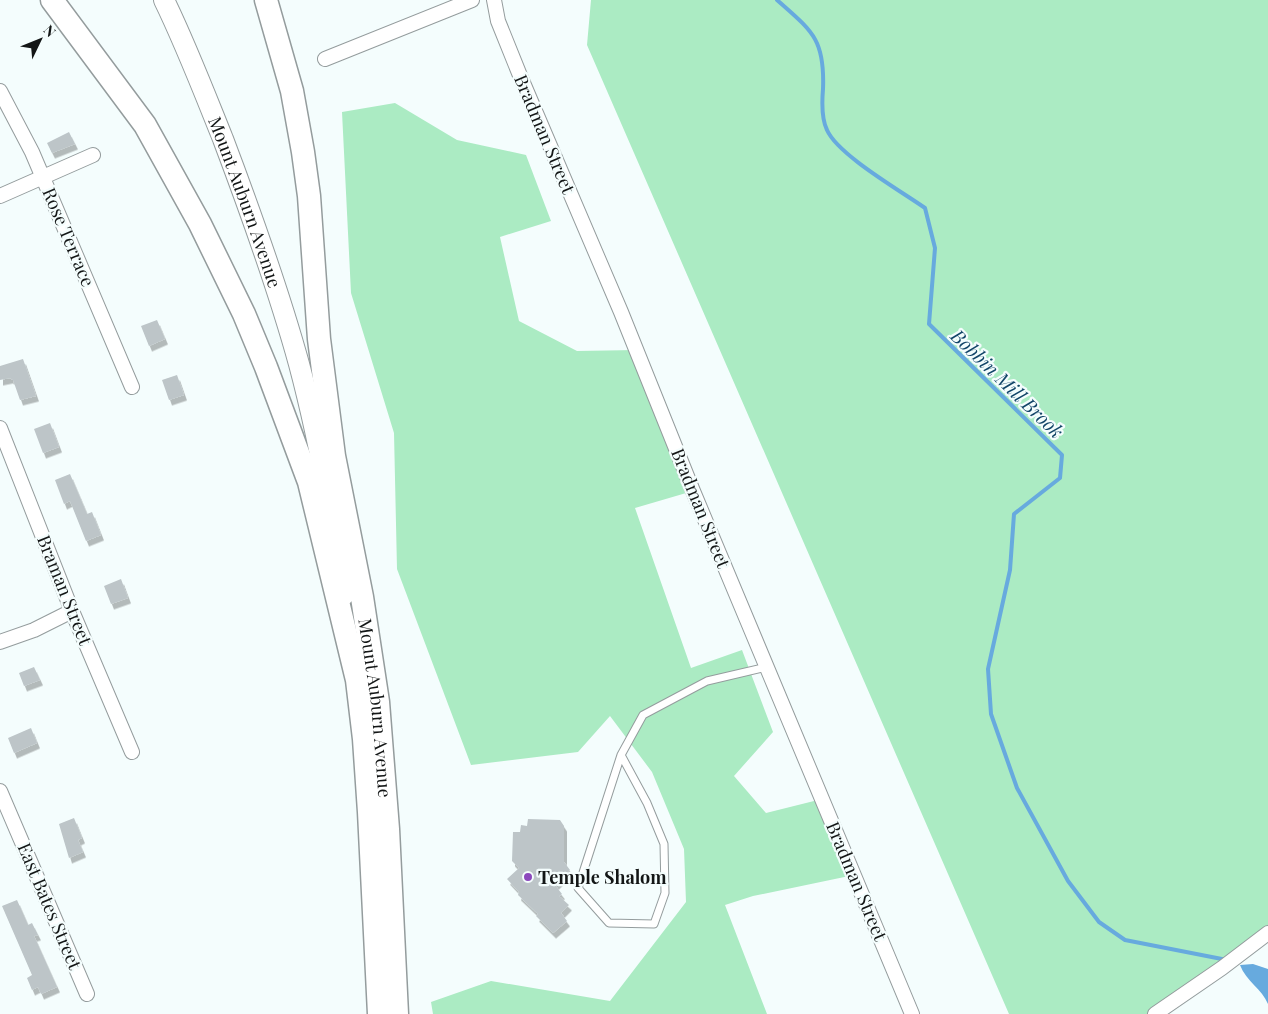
<svg xmlns="http://www.w3.org/2000/svg" width="1268" height="1014" font-family="'Playfair Display',serif">
<style>
.green{fill:#abebc3}
.water{fill:#67aade}
.lines{fill:none;stroke-linecap:round;stroke-linejoin:round}
.stream{stroke:#67aade;stroke-width:4}
.building{fill:#bdc5c8;filter:url(#shadow)}
.service-casing{stroke:#949c9d;stroke-width:9}
.minor-casing{stroke:#949c9d;stroke-width:16}
.secondary-casing{stroke:#949c9d;stroke-width:22}
.primary-casing{stroke:#949c9d;stroke-width:25}
.service{stroke:#fff;stroke-width:7}
.minor{stroke:#fff;stroke-width:14}
.secondary{stroke:#fff;stroke-width:20}
.primary{stroke:#fff;stroke-width:22}
.poi-dot{fill:#8c48bc;stroke:#f4fdfd;stroke-width:2}
.labels{text-anchor:middle;dominant-baseline:central;stroke-width:4.5;stroke-linejoin:round;paint-order:stroke}
.street-label{font-size:18px;fill:#131616;stroke:#f4fdfd}
.poi-label{font-size:18px;font-weight:bold;fill:#131616;stroke:#f4fdfd;text-anchor:start}
.water-label{font-size:19px;font-style:italic;fill:#124568;stroke:#f4fdfd}
</style>
<defs>
<filter id="shadow"><feDropShadow dx="3" dy="5.5" stdDeviation="0" flood-color="#0004"/></filter>
</defs>
<rect width="100%" height="100%" fill="#f4fdfd"/>
<path class="green" d="M591,0H1268V939L1161,1014H1009L587,45Z
M395,103L457,140L526,155L551,221L500,237L519,321L577,351L636,350L693,491L635,508L691,668L742,650L773,732L734,776L766,813L822,799L854,875L753,896L725,905L767,1014H433L431,1002L491,981L610,1001L686,902L684,849L652,772L610,716L578,752L471,765L397,569L394,433L351,293L342,112Z"/>
<path class="water" d="M1253,964L1268,969V1004C1262,989 1246,981 1240,965Z"/>
<g class="lines">
<path class="stream" d="M777,0C812,31 825,39 823,89C822,101 821,118 827,130C838,155 901,191 925,208L935,248L929,324L1062,455L1060,478L1014,514L1010,570L988,669L991,714L1017,788L1068,881L1099,922L1125,940L1227,960"/>
</g>
<path class="building" d="M69,132L75,144L52,153L47,143Z
M157,320L165,339L149,346L141,326Z
M23,359L36,396L20,400L13,380L10,378L0,380V366Z
M177,375L184,395L169,400L162,380Z
M50,423L59,447L43,453L34,429Z
M70,474L87,514L92,512L101,535L86,541L70,501L64,504L55,480Z
M121,579L128,598L111,604L104,586Z
M34,667L40,680L24,686L19,673Z
M31,728L37,743L14,753L8,738Z
M74,818L82,838L78,840L83,852L69,858L59,824Z
M528,819L560,820L564,826V862L570,870L555,885L562,894L559,896L569,905L561,913L567,921L553,933L536,916L538,914L518,895L519,892L507,879L519,868L512,861L513,832H520L521,825L527,826Z
M17,900L28,925L32,923L38,935L34,936L57,987L41,994L38,987L32,990L27,978L32,975L2,906Z"/>
<g class="lines">
<defs>
<path id="service" d="M621,755L578,888L609,923L654,924L665,893L664,844L647,803L621,755L643,715L707,681L767,667"/>
<path id="minor" d="M494,0L498,21L521,78L621,312L693,491L912,1014
M325,59L472,0
M0,91L32,152L132,387
M0,196L93,155
M0,428L72,611L132,752
M0,642L34,630L72,611
M0,791L87,994
M1155,1014L1222,968L1268,933"/>
<g id="secondary">
<path id="s1" d="M164,0C186,45 204,92 223,139C251,213 278,288 299,364C319,439 333,517 345,594"/>
</g>
<g id="primary">
<path d="M52,0L145,125L200,224L244,314L266,367L309,482L357,680L364,739L369,812L379,1014"/>
<path id="s2" d="M266,0L292,91L303,152L309,196L319,339L334,456L362,597L378,702L388,829L397,1014"/>
</g>
</defs>
<use href="#service" class="service-casing"/>
<use href="#minor" class="minor-casing"/>
<use href="#secondary" class="secondary-casing"/>
<use href="#primary" class="primary-casing"/>
<use href="#service" class="service"/>
<use href="#minor" class="minor"/>
<use href="#secondary" class="secondary"/>
<use href="#primary" class="primary"/>
</g>
<circle class="poi-dot" cx="528" cy="877" r="5"/>
<g class="labels">
<g class="street-label">
<text transform="translate(545 134) rotate(67)">Bradman Street</text>
<text stroke="none"><textPath href="#s1" startOffset="218">Mount Auburn Avenue</textPath></text>
<text transform="translate(69 237) rotate(67)">Rose Terrace</text>
<text transform="translate(701 508) rotate(68)">Bradman Street</text>
<text transform="translate(65 590) rotate(68)">Braman Street</text>
<text stroke="none"><textPath href="#s2" startOffset="718">Mount Auburn Avenue</textPath></text>
<text transform="translate(857 881) rotate(67)">Bradman Street</text>
<text transform="translate(50 906) rotate(67)">East Bates Street</text>
</g>
<g class="poi-label">
<text x="538" y="877">Temple Shalom</text>
</g>
<g class="water-label">
<text transform="translate(1008 383) rotate(44)">Bobbin Mill Brook</text>
</g>
</g>
<g transform="translate(40 40) rotate(47)" stroke="#f4fdfd" stroke-width="4" paint-order="stroke">
<path d="M0-4L9 19L0 12L-9 19Z" fill="#131616"/>
<text y="-8" font-size="14" font-weight="bold" text-anchor="middle" fill="#131616">N</text>
</g>
</svg>
